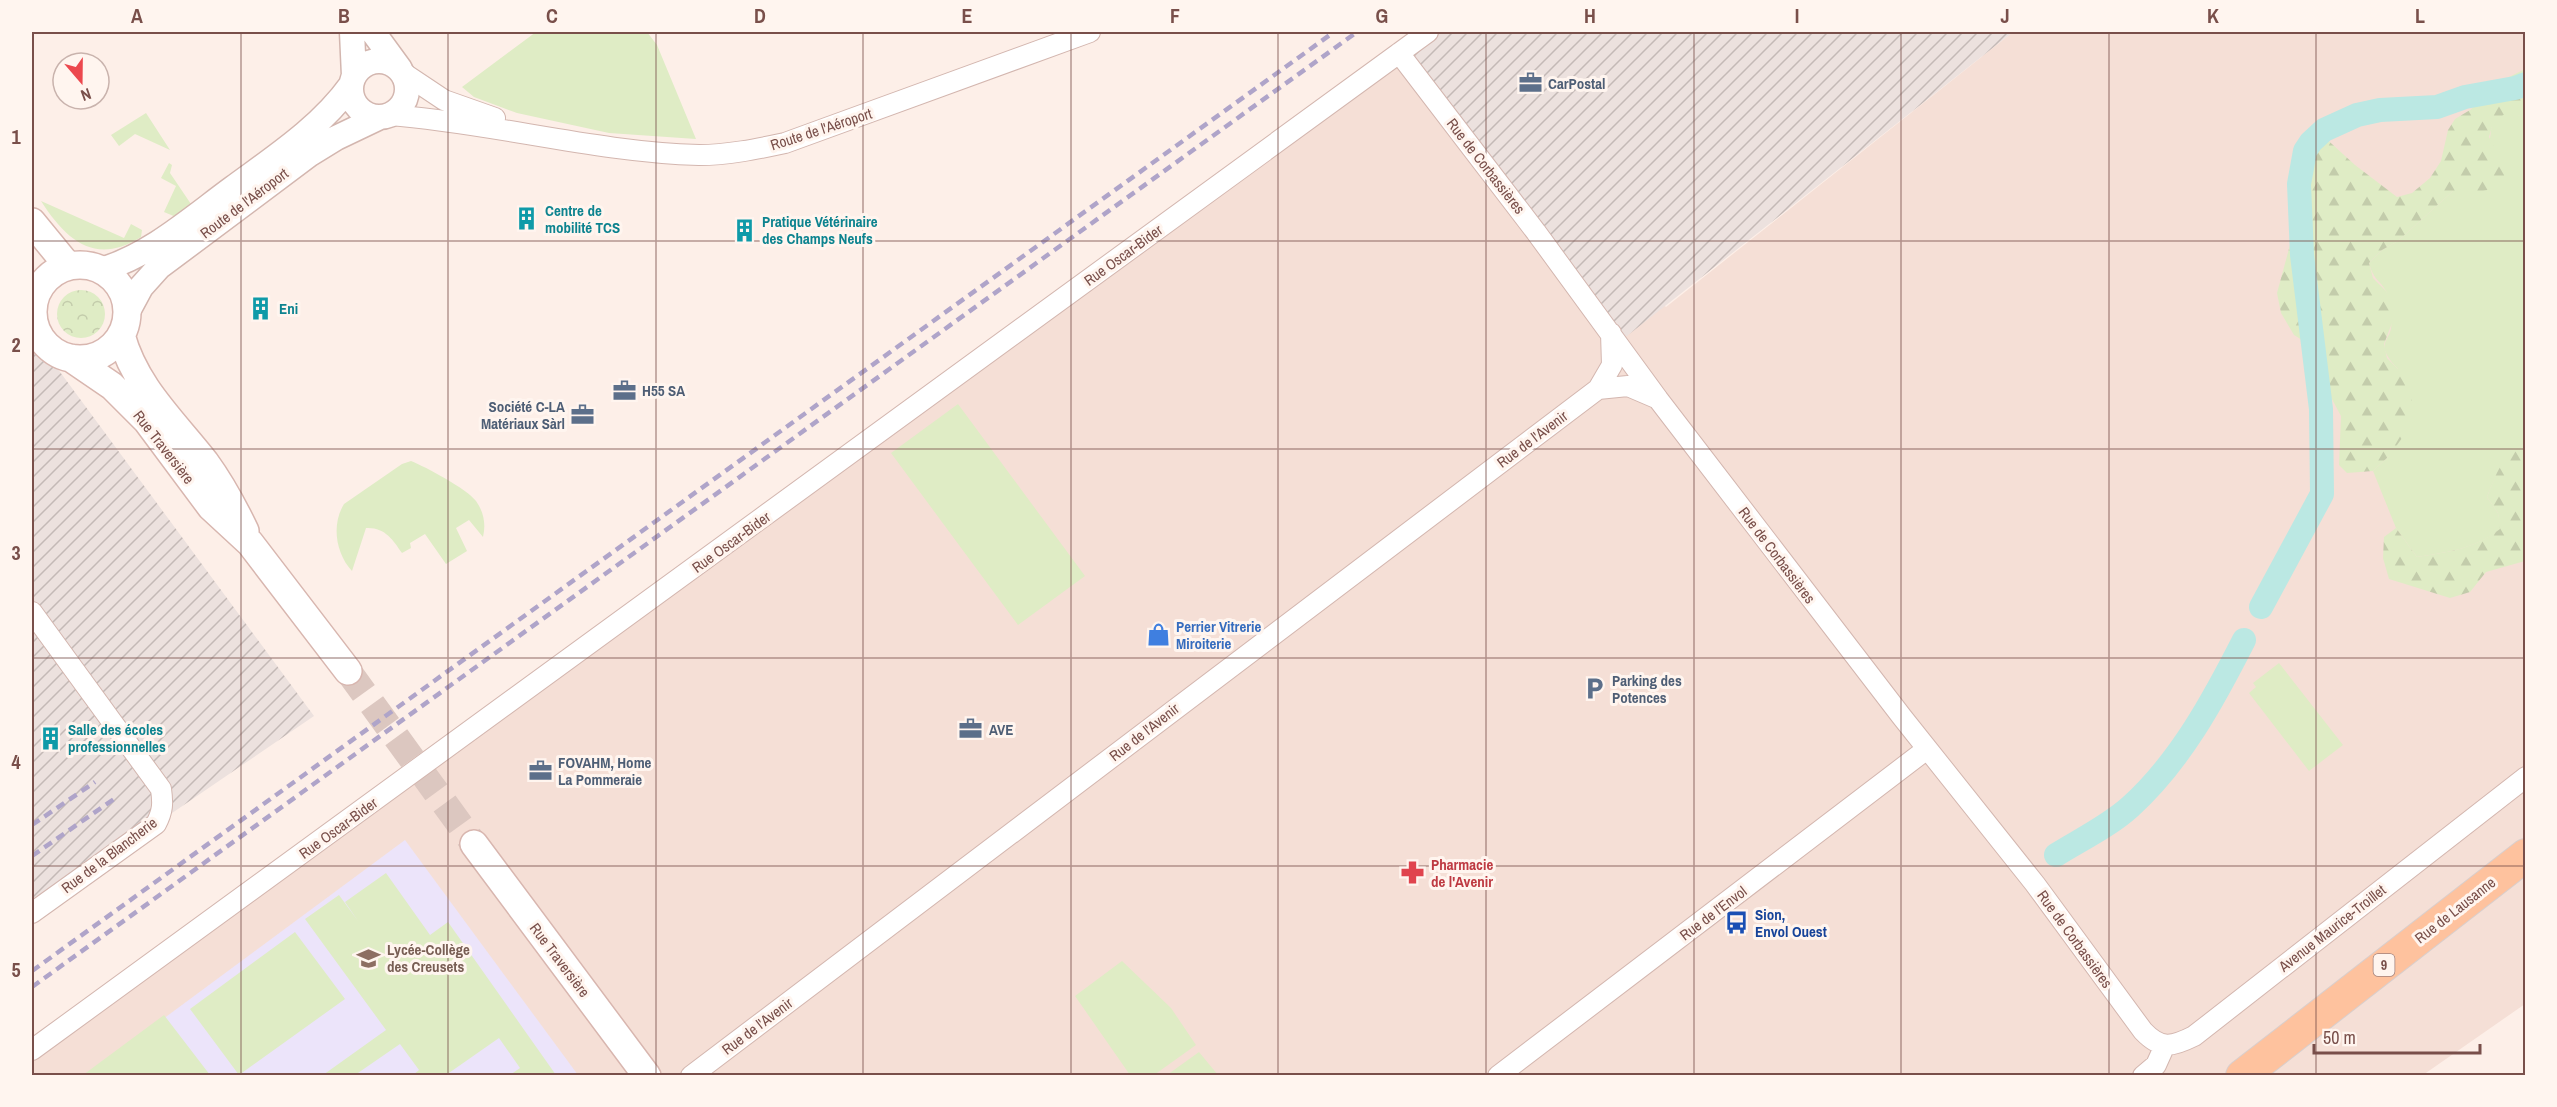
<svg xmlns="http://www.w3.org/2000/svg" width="2557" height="1107" font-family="'Archivo Narrow',sans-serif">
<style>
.residential{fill:#f5dfd6}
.industrial{fill:url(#industrial-furrows)}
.education{fill:#ece4fa}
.green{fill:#dfecc5}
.forest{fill:url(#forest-firs)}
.park{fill:url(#park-crowns)}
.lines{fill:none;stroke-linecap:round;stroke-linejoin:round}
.canal{stroke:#bbe8e3;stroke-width:24}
.secondary-tunnel{stroke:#dcc7c0;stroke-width:27;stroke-dasharray:27 14;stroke-linecap:butt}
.minor-casing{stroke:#d3b6af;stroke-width:22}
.tertiary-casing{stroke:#d3b6af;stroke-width:27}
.secondary-casing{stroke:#d8b6af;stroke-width:30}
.primary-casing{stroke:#d9cecc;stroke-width:34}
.minor{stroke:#fff;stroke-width:20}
.tertiary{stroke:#fff;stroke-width:24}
.secondary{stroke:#fff;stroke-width:27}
.primary{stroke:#fec29e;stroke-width:32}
.rail{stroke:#afa4c9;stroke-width:4.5;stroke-dasharray:9 6;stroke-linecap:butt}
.grid{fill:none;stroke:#794f4a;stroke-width:1.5;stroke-opacity:0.55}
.labels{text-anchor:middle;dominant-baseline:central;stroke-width:6;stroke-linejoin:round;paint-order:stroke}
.shield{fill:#fff5ef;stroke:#a1817c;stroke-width:1.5}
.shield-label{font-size:14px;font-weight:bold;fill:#794f4a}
.service-label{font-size:15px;font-weight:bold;fill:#4e5e75;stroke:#fff5ef;text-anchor:start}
.street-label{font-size:15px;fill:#794f4a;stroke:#fff5ef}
.culture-label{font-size:15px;font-weight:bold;fill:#0d838f;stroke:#fff5ef;text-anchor:start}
.shop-label{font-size:15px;font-weight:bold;fill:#366cbe;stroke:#fff5ef;text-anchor:start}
.health-label{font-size:15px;font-weight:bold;fill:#be3a42;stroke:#fff5ef;text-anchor:start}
.transit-label{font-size:15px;font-weight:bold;fill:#164399;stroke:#fff5ef;text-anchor:start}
.education-label{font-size:15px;font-weight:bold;fill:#785e54;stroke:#fff5ef;text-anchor:start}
.neatline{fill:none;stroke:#794f4a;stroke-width:2}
.grid-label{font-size:20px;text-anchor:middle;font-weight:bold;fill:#794f4a}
</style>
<defs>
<pattern id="industrial-furrows" width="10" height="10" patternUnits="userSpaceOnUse" patternTransform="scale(1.5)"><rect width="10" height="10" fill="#ece1de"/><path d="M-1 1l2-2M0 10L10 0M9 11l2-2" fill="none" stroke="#c4b9b6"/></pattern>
<pattern id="forest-firs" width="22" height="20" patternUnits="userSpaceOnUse" patternTransform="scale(1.5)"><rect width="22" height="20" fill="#dfecc5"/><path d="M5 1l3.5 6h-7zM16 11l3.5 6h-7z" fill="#c3ccab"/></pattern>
<pattern id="park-crowns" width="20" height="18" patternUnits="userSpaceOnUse" patternTransform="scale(1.5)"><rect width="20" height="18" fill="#dfecc5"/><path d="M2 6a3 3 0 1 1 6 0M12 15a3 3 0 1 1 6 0" fill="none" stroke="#c3ccab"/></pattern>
</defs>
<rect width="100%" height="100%" fill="#fdefe8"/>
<path class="residential" d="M2013,32H2525V1004L2423,1075L32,1076V1050L1399,53L1666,307Z"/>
<path class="industrial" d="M1428,32H2013L1618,343L1405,62Z
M32,334L314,716L156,824L32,913Z"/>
<path class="education" d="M405,840L578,1075L86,1076Z"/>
<path class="green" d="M536,32H647L657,45L696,139L609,133L517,113L474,97L462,87Z
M2506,112L2525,117V444C2506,451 2494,479 2487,497L2498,513L2501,529C2474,549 2449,552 2417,557L2396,528L2373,471L2389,456L2398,369C2370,340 2395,342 2391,319C2390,311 2389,298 2386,291C2379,279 2374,281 2369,263L2382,250L2398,241L2453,191H2483L2492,123Z
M146,113L170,150L135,134L119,146L111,135Z
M169,163L172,165L170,173L193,207L176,217L164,212L176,186L161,178Z
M41,201L124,238L131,224L142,230L141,237C95,266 66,240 41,201Z
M958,404L1085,576L1018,625L891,453Z
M411,461C426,467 467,489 476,501C484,512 486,525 483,537L469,520L456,528L467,551L446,564L425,534L410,543L411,548L402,553C393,540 385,527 366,528L352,571C336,554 331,525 344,504L402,464Z
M2279,663L2343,745L2309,771L2249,693L2256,687L2253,683Z
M386,873L430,935L448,922L556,1075H510L520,1068L499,1038L446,1075H413L419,1070L400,1044L355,1075H323L386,1030L305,919L339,895L358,921L345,902Z
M295,932L345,999L239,1075L190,1009Z
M1122,961L1171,1008L1196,1045L1154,1075H1130L1075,996Z
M164,1015L210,1075H83Z
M1199,1052L1218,1075H1167Z"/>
<path class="forest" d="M2525,69V117L2506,113L2493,123L2489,137L2508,171L2495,188L2483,191H2453L2398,241L2382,250L2369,263L2373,278L2386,291L2393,304L2392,323L2384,344L2387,358L2398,369L2412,400L2405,434L2389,456L2373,471L2347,473L2339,465L2341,416L2326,388L2315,348L2294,335L2281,313L2277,293L2290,245L2298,171L2314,152L2321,134L2355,165L2397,197L2412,193L2430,178L2441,161L2448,130L2455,119L2470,110L2503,80Z
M2525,444V561L2486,572L2470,592L2450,598L2389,579L2383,558L2384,537L2396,528L2417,557C2449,552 2474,549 2500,529L2498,513L2487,497C2495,477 2503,452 2525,444Z"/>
<path class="park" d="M57 314a24 24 0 1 1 48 0a24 24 0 1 1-48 0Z"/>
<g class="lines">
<path class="canal" d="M2261,607L2322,494L2321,409L2302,255L2299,184L2305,151L2311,142L2324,130L2357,115L2380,110L2437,107L2465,97L2515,88L2526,84
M2056,855C2080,840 2109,826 2130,807C2180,762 2214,699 2244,640"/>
<path class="secondary-tunnel" d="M348,671L474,844"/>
<defs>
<path id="minor" d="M1399,53L1536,232L1658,399L1902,717L2035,884L2143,1031C2161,1050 2172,1047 2194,1036L2526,777
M402,72L444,100L495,118
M390,115C493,123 596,152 699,155C728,155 757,149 785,143L1090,32
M1598,389L1628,386L1656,398
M32,612L161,789C163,803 163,811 156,824L32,913
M32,1050L1428,32
M691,1076L1598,389L1612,365L1611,333
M1498,1076L1927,749
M2143,1076L2156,1065L2165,1045"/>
<path id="tertiary" d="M352,32L354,76
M373,32L400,69
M351 89a28 28 0 1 1 56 0a28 28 0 1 1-56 0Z
M101,270C151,255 192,218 233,188C275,157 321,127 351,85
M127,313L141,287L159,267L310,154L336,138L380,117"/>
<path id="secondary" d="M32,222L68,266
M33 312a47 47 0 1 1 94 0a47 47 0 1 1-94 0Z
M121,335C135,387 173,421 205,462C221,484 233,506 245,531
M71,358L112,386L147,421L211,507L250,543L348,671
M474,844L647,1076"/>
<path id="primary" d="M2242,1076L2526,855"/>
</defs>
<use href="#minor" class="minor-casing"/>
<use href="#tertiary" class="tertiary-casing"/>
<use href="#secondary" class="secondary-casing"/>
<use href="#primary" class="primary-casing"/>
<use href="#minor" class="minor"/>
<use href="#tertiary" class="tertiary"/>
<use href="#secondary" class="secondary"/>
<use href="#primary" class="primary"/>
<path class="rail" d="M32,825L95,782
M32,856L114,799
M32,971L1334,32
M32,987L1357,32"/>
</g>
<path class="grid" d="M241,32V1076M448,32V1076M656,32V1076M863,32V1076M1071,32V1076M1278,32V1076M1486,32V1076M1694,32V1076M1901,32V1076M2109,32V1076M2316,32V1076M32,241H2526M32,449H2526M32,658H2526M32,866H2526"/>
<defs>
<symbol id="office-bare" viewBox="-9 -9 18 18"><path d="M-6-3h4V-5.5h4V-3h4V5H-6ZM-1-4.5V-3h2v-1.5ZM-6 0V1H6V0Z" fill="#5c6f8a" stroke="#fff5ef" stroke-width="2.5" paint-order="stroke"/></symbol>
<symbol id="building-bare" viewBox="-9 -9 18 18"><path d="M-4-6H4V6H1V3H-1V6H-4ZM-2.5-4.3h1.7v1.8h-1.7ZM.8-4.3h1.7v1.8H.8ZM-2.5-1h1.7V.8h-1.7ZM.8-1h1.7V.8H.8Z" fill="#0f9aa8" stroke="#fff5ef" stroke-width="2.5" paint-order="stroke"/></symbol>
<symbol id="shop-bare" viewBox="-9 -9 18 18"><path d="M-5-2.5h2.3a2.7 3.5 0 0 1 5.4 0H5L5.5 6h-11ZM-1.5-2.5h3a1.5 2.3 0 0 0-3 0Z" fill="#3f7fe0" stroke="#fff5ef" stroke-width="2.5" paint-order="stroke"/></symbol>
<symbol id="parking-bare" viewBox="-9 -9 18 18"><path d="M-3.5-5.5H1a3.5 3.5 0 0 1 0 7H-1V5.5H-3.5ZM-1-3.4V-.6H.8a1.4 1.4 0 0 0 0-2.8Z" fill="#5c6f8a" stroke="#fff5ef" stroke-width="2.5" paint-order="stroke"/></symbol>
<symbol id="pharmacy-bare" viewBox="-9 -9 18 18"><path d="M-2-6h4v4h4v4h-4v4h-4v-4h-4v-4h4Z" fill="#e0444e" stroke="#fff5ef" stroke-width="2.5" paint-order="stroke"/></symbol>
<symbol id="bus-bare" viewBox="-9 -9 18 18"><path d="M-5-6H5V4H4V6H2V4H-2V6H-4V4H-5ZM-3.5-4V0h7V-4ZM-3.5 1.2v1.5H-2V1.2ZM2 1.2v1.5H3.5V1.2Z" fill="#1a4fb4" stroke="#fff5ef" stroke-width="2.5" paint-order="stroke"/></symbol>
<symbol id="university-bare" viewBox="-9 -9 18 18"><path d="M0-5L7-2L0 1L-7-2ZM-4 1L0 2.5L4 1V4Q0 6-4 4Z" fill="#8d6e63" stroke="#fff5ef" stroke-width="2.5" paint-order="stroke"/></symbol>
</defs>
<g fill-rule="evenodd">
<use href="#office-bare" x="1514" y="66" width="33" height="33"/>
<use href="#building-bare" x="510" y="202" width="33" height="33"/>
<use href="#building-bare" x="728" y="214" width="33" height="33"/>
<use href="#building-bare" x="244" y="292" width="33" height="33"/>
<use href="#office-bare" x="608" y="374" width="33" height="33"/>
<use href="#office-bare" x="566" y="398" width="33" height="33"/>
<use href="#shop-bare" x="1142" y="618" width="33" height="33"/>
<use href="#parking-bare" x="1578" y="672" width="33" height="33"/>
<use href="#office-bare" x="954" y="712" width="33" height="33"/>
<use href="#building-bare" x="34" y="722" width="33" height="33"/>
<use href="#office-bare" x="524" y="754" width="33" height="33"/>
<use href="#pharmacy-bare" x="1396" y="856" width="33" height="33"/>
<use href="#bus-bare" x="1720" y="906" width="33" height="33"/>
<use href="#university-bare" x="352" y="942" width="33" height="33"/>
</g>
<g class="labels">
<rect class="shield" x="2373.5" y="954" width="21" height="22" rx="4.5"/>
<g class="shield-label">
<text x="2384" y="965">9</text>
</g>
<g class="service-label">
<text x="1548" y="83">CarPostal</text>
<text x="642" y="390">H55 SA</text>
<text x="565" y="406" text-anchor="end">Société C-LA<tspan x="565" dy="17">Matériaux Sàrl</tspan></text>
<text x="1612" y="680">Parking des<tspan x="1612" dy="17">Potences</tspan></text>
<text x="989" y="729">AVE</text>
<text x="558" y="762">FOVAHM, Home<tspan x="558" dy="17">La Pommeraie</tspan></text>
</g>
<g class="street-label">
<text transform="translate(821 129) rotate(-18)">Route de l'Aéroport</text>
<text transform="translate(1486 166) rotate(52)">Rue de Corbassières</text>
<text transform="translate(244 203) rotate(-37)">Route de l'Aéroport</text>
<text transform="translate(1123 255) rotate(-36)">Rue Oscar-Bider</text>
<text transform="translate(1532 439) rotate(-37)">Rue de l'Avenir</text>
<text transform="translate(164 447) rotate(52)">Rue Traversière</text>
<text transform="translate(731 542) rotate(-36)">Rue Oscar-Bider</text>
<text transform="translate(1777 555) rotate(53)">Rue de Corbassières</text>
<text transform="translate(1144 732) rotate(-38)">Rue de l'Avenir</text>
<text transform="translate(338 828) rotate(-36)">Rue Oscar-Bider</text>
<text transform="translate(109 855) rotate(-37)">Rue de la Blancherie</text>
<text transform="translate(2455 910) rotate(-38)">Rue de Lausanne</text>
<text transform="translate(1713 913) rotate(-37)">Rue de l'Envol</text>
<text transform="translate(2332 928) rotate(-38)">Avenue Maurice-Troillet</text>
<text transform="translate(2075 939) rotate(54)">Rue de Corbassières</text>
<text transform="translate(560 960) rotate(53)">Rue Traversière</text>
<text transform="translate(757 1026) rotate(-37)">Rue de l'Avenir</text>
</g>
<g class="culture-label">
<text x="545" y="210">Centre de<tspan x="545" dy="17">mobilité TCS</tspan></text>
<text x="762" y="221">Pratique Vétérinaire<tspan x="762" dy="17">des Champs Neufs</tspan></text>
<text x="279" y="308">Eni</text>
<text x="68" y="729">Salle des écoles<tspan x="68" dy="17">professionnelles</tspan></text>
</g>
<g class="shop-label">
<text x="1176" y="626">Perrier Vitrerie<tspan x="1176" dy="17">Miroiterie</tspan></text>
</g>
<g class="health-label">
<text x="1431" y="864">Pharmacie<tspan x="1431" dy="17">de l'Avenir</tspan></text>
</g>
<g class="transit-label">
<text x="1755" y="914">Sion,<tspan x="1755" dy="17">Envol Ouest</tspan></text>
</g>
<g class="education-label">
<text x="387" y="949">Lycée-Collège<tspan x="387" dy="17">des Creusets</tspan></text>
</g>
</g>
<rect width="2557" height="1107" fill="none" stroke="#fff5ef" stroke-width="66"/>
<g transform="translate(81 81) rotate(160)"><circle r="28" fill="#fff5ef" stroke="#c9b3ad" stroke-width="1.5"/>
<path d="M0-4.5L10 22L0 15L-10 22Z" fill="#ec484e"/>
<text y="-9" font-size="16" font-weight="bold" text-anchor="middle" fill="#794f4a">N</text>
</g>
<path d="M2314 1044v9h166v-9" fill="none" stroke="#794f4a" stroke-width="3"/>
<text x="2323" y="1044" font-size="18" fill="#794f4a" stroke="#fff5ef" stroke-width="4.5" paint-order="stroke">50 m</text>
<rect x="33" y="33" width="2491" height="1041" class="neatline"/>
<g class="grid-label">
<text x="137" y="23">A</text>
<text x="344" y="23">B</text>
<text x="552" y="23">C</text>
<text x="760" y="23">D</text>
<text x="967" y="23">E</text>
<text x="1175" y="23">F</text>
<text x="1382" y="23">G</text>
<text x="1590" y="23">H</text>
<text x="1797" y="23">I</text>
<text x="2005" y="23">J</text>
<text x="2213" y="23">K</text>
<text x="2420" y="23">L</text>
<text x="16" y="144">1</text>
<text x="16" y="352">2</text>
<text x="16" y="560">3</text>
<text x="16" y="769">4</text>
<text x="16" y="977">5</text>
</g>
</svg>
